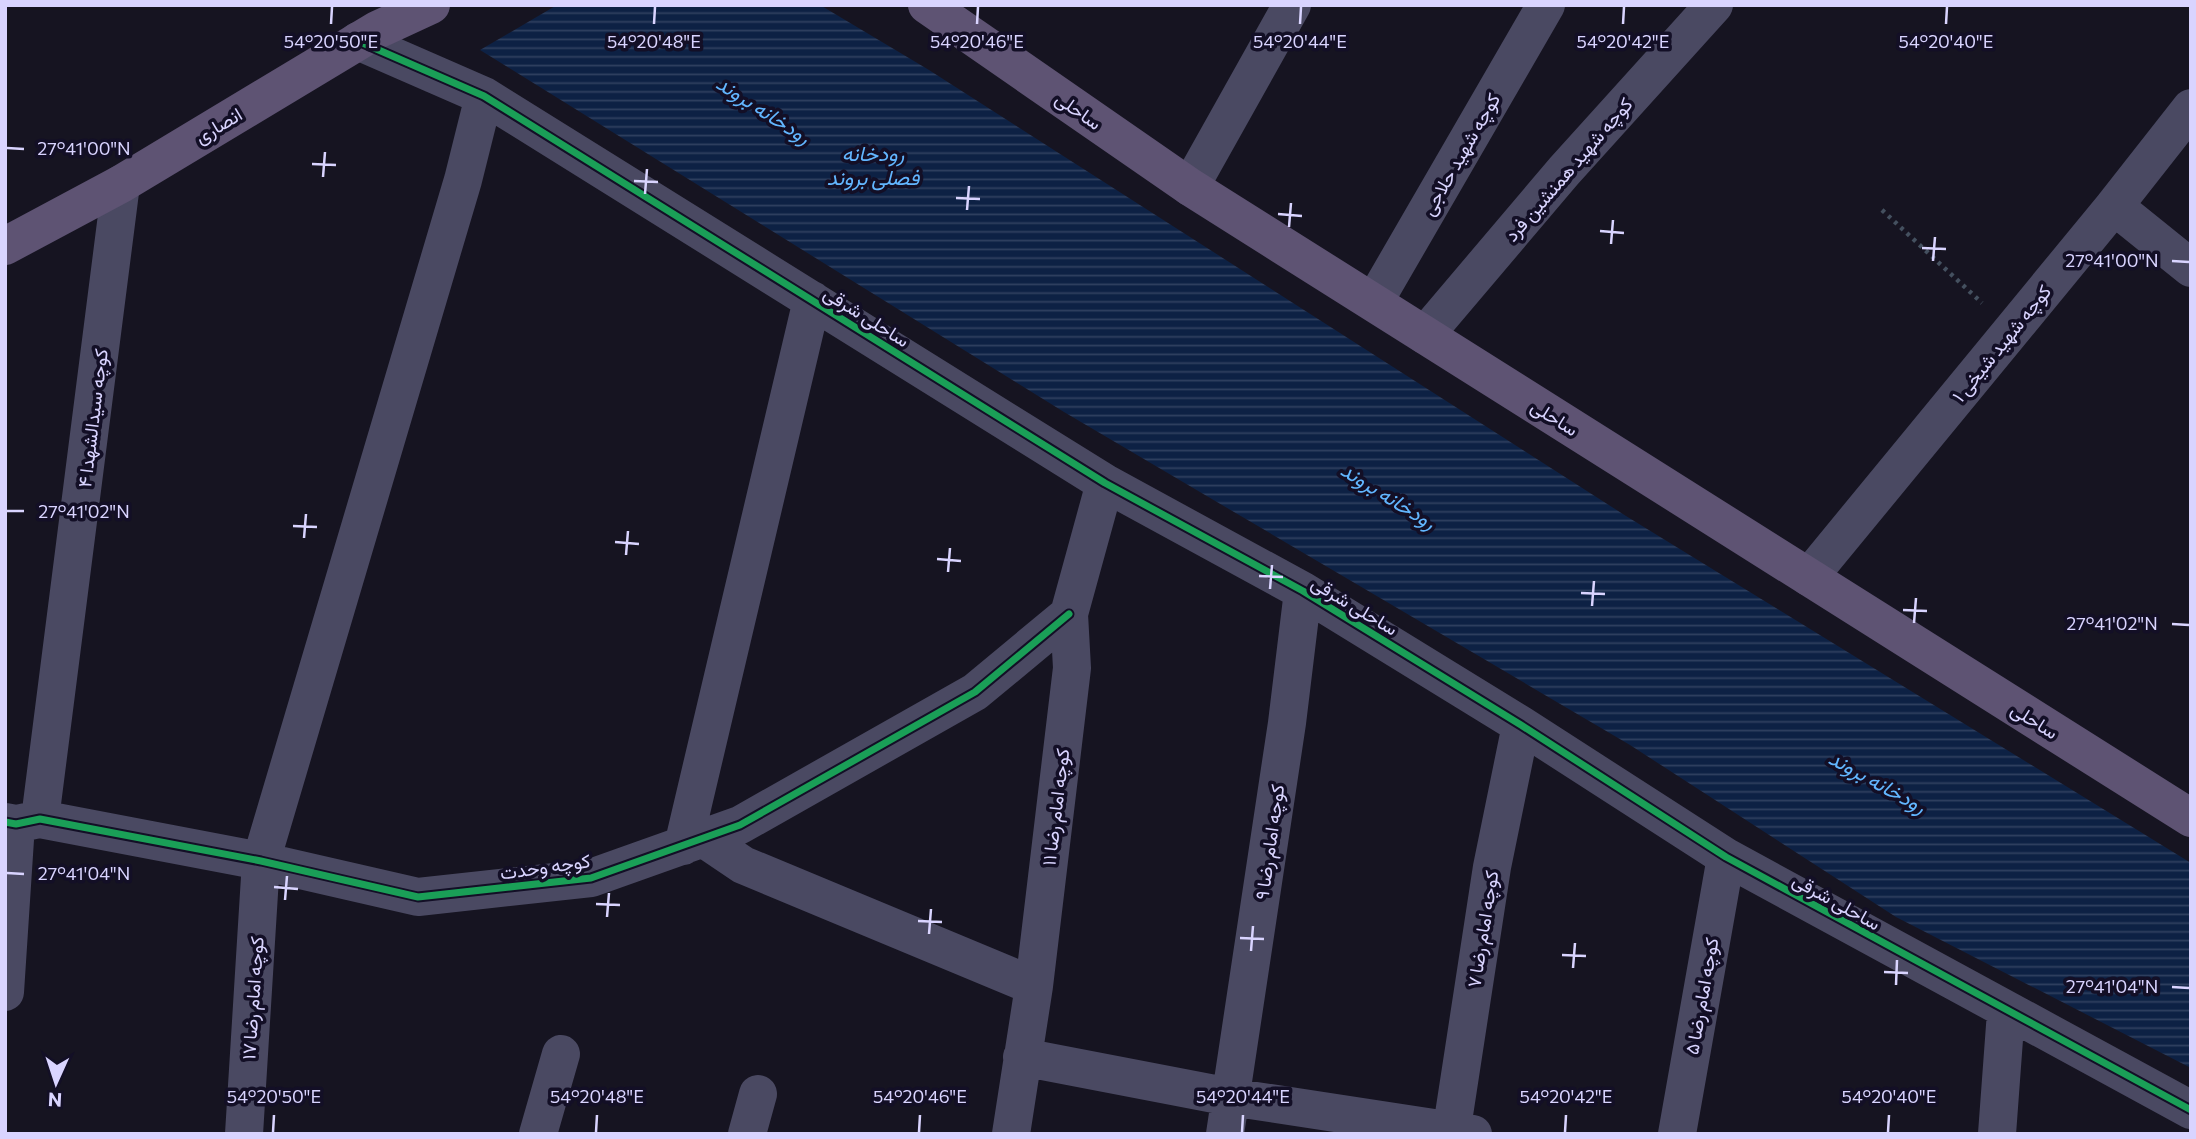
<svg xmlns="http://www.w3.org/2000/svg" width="2196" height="1139" font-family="Commissioner,Vazirmatn,sans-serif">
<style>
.water{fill:url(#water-rules)}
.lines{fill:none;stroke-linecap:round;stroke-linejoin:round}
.path{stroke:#44505f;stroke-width:4.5;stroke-dasharray:3.5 5;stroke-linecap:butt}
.minor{stroke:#4a4962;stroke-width:38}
.major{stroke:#5e5373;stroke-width:38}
.cycleway-casing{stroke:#130f26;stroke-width:11}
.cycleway{stroke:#1a9f57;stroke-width:7}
.ticks{fill:none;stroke:#d9d4ff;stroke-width:2.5}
.labels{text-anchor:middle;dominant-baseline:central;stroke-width:7;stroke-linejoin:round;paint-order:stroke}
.street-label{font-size:19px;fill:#d9d4ff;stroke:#130f26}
.water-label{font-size:21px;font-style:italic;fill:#62b6ff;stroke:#130f26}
.ticks-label{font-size:18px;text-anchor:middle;fill:#d9d4ff;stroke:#130f26;stroke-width:7;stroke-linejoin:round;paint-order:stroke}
</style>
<defs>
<pattern id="water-rules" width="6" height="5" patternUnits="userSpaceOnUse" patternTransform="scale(1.75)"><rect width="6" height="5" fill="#0d2144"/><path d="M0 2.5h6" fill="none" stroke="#304060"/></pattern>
</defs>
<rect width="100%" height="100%" fill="#161421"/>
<path class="water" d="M557,5H820L929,70L1626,516L2191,863V1068L1896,917L1630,745L1064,412L480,50Z"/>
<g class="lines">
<path class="path" d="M1882,210L1982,303"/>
<path class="minor" d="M358,41L484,96L1105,483L1303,591L1521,725L1726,857L2191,1110
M1190,187L1292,5
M2114,206L2191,268
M1374,302L1546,5
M1425,335L1564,171L1714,5
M1809,577L2114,206L2191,108
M40,819L121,184
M5,822L16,824L40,819L261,861L418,897L591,878L740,825L975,692L1069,614
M703,838L743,865L1034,986
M683,846L812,300
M5,992L16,824
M1022,1057L1230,1097L1473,1134
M244,1134L261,861L463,180L484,96
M538,1134L561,1054
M747,1134L758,1094
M1011,1134L1034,986L1072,668L1069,614L1105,483
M1225,1134L1287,723L1303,591
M1451,1134L1492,867L1521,725
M1677,1134L1726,857
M1997,1134L2006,1012"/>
<path class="major" d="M927,5L1190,187L2191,818
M5,246L121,184L377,30L431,5"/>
<defs>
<path id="cycleway" d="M358,41L484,96L1105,483L1303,591L1521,725L1726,857L2191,1110
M5,822L16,824L40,819L261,861L418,897L591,878L740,825L975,692L1069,614"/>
</defs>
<use href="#cycleway" class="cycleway-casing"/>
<use href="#cycleway" class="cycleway"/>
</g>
<path class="ticks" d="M331,24L332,7M654,24L655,7M977,24L978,7M1300,24L1301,7M1623,24L1624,7M1946,24L1947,7M7,148L24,149M312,164L336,165M323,177L325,152M634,181L658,182M645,194L647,169M956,198L980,199M967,210L969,186M1278,214L1302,216M1289,227L1291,203M1600,231L1624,233M1611,244L1613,220M1922,248L1946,249M1933,261L1935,237M2172,261L2189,262M7,511H24M293,526L317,527M304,538L306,514M615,542L639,544M626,555L628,531M937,559L961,561M948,572L950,548M1259,576L1283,577M1270,589L1272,565M1581,593L1605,594M1592,606L1594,581M1903,610L1927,611M1914,623L1916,598M2172,624L2189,625M7,873L24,874M274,887L298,889M285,900L287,876M596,904L620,905M607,917L609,893M918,921L942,922M929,934L931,909M1240,938L1264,939M1251,951L1253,926M1562,955L1586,956M1573,968L1575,943M1884,972L1908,973M1896,985L1897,960M2172,987L2189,988M273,1132L274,1115M596,1132L597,1115M919,1132L920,1115M1242,1132L1243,1115M1565,1132L1566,1115M1888,1132L1889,1115"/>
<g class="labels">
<g class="street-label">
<text transform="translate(1079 110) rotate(35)">ساحلی</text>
<text transform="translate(218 125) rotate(-31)">انصاری</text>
<text transform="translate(1460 154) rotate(-60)">کوچه شهید حلاجی</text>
<text transform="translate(1568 169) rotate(-49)">کوچه شهید همنشین فرد</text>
<text transform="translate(867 316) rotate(32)">ساحلی شرقی</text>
<text transform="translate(2001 343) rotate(-51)">کوچه شهید شیخی ۱</text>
<text transform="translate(1555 417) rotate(32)">ساحلی</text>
<text transform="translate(92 418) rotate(-83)">کوچه سیدالشهدا ۴</text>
<text transform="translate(1355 605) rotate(31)">ساحلی شرقی</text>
<text transform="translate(2035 720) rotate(32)">ساحلی</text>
<text transform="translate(1055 807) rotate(-83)">کوچه امام رضا ۱۱</text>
<text transform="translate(1269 842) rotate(-82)">کوچه امام رضا ۹</text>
<text transform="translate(545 866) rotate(-8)">کوچه وحدت</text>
<text transform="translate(1837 901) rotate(29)">ساحلی شرقی</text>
<text transform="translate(1482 929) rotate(-81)">کوچه امام رضا ۷</text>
<text transform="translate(1701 996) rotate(-80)">کوچه امام رضا ۵</text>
<text transform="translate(252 998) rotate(-86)">کوچه امام رضا ۱۷</text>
</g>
<g class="water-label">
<text transform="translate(764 109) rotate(33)">رودخانه بروند</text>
<text x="873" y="152">رودخانه<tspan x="873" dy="24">فصلی بروند</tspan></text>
<text transform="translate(1389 495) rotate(32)">رودخانه بروند</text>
<text transform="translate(1878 781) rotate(29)">رودخانه بروند</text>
</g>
</g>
<g class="ticks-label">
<text x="331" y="48">54°20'50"E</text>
<text x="654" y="48">54°20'48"E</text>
<text x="977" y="48">54°20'46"E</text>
<text x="1300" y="48">54°20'44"E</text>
<text x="1623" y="48">54°20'42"E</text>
<text x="1946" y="48">54°20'40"E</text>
<text x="84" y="155">27°41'00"N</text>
<text x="2112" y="267">27°41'00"N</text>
<text x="84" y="518">27°41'02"N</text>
<text x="2112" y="630">27°41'02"N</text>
<text x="84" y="880">27°41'04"N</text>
<text x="2112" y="993">27°41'04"N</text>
<text x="274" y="1103">54°20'50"E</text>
<text x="597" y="1103">54°20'48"E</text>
<text x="920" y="1103">54°20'46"E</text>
<text x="1243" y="1103">54°20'44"E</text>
<text x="1566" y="1103">54°20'42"E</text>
<text x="1889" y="1103">54°20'40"E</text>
</g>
<rect width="2196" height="1139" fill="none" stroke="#d9d4ff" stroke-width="14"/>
<g transform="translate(56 1083) rotate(183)" stroke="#130f26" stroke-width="5" paint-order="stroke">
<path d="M0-5L12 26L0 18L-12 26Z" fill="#d9d4ff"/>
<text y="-10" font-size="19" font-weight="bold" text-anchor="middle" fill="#d9d4ff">N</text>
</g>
</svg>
